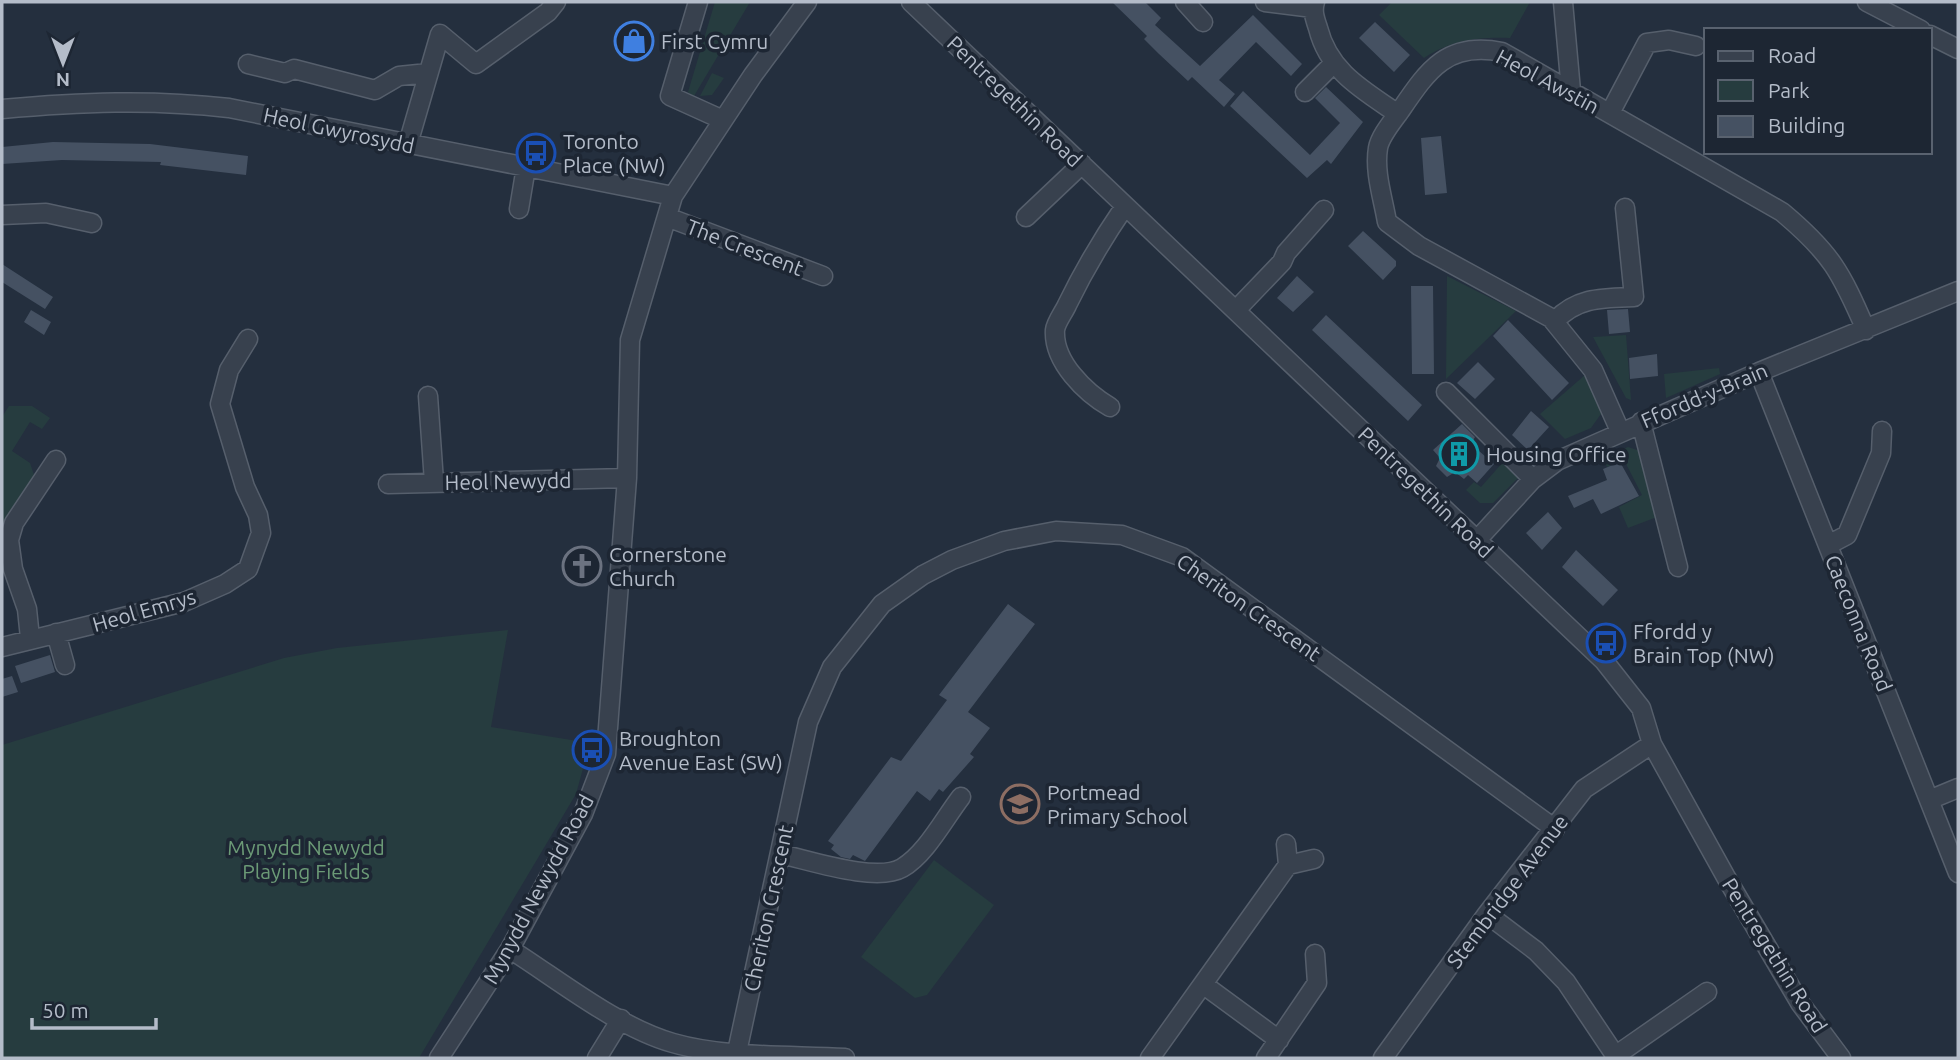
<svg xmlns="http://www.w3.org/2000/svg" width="1960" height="1060" font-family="Ubuntu,sans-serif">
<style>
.green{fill:#263c3f}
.building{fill:#455162}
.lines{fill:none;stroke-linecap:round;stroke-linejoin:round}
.minor-casing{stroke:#565f6c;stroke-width:21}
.minor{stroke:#38414e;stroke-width:18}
.labels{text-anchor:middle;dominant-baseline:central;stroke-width:7;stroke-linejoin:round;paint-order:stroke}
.poi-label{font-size:21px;fill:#b4bcc9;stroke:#1d2633;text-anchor:start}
.street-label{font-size:21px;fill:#b4bcc9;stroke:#1d2633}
.park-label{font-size:21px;fill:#6b9a76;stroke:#1d2633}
</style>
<rect width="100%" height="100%" fill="#242f3e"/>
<path class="green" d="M715,2H750L694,96L691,95L688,92Z
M1392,2H1530L1510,38C1477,37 1452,40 1424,58L1379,15Z
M712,73L724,78L712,95L700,96Z
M1447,276L1516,311L1446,379Z
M1626,335L1631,400L1626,398L1593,337Z
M1719,368L1720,374L1666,398L1664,374Z
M1585,375L1603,411L1591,428L1565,439L1540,414Z
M9,406H32L50,418L42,429L30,422L12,451L30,463L34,475L3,531L2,553V417Z
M1628,447L1646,453L1657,517L1628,528L1619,507L1642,495L1624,460L1607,467L1603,458Z
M1504,461L1520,476L1493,503H1480L1466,490L1474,482L1481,487Z
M508,630L491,727L590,743L576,794L419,1058H2V745L284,658L337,648Z
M934,860L994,905L927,995L915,998L861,957Z"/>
<path class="building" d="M1112,2H1145L1161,18L1155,25L1200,66L1253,15L1302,64L1291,76L1256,42L1219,80L1235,94L1224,107L1192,77L1188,81L1159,54L1144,39L1147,36Z
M1375,22L1410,55L1394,72L1359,38Z
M1326,87L1363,122L1331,164L1327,160L1307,178L1230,106L1243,91L1310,155L1340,123L1315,98Z
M1441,136L1447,193L1425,195L1421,138Z
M53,142L150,144L248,156L246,175L160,165L161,162L62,160L2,164V147Z
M1363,231L1396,261V266L1383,280L1348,246Z
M2,264L53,297L45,309L2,282Z
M1297,276L1314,292L1293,312L1277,298Z
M1411,286H1433L1434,374H1412Z
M1628,309L1630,332L1609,334L1607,310Z
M31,310L51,322L44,335L24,322Z
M1326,315L1422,405L1408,421L1312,330Z
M1508,320L1569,383L1552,400L1493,336Z
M1657,354L1658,376L1630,379L1629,358Z
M1478,362L1495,379L1475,399L1457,383Z
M1531,411L1549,427L1528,450L1512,435Z
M1462,424L1475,437L1471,444L1494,464L1477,483L1468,475L1464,479L1455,472L1447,477L1436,466L1440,458L1433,450Z
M1620,462L1639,496L1601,514L1593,499L1574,508L1568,496L1607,480L1603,469Z
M1548,512L1562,528L1542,550L1526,533Z
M1576,550L1618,590L1603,606L1562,567Z
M1008,604L1035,624L968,712L990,728L970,754L974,757L943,792L939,789L930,801L917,791L865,861L853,855L850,859L841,857L831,849L834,845L828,841L891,757L901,761L947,700L939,695Z
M50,655L55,672L21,683L15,666Z
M12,676L18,692L2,697V679Z"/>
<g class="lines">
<defs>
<path id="minor" d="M698,2L670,96L723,120
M911,2L1604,661L1641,708L1652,744L1727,879L1800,1003L1841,1058
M1185,2L1203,22
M1265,2L1313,8
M1315,2C1312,11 1315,19 1318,28C1329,72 1363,90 1398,114
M1563,2L1571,91
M1867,2L1921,30
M1930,35L1958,49
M248,64L285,73L294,69L375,90L399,76L428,73
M1305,92L1332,65
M2,109C79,102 152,99 229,108L673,196
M1610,113L1647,43L1669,40L1696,46
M408,144L440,34L476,64L548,12L556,2
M519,209L526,167
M2,215L46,213L92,223
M667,217L823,276
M1026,217L1082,164
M1236,310L1282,262L1286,253L1324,210
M1555,321C1577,297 1603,298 1634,297L1625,208
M1759,372L1958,873
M1446,392L1533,479
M428,396L434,482
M1110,407C1086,393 1053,362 1055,330C1056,322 1064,312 1067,305C1084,270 1103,238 1125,206
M1641,422L1678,567
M1620,431L1593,370L1551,318L1419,246L1387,222C1383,198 1374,172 1378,148C1380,136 1393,121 1400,111C1428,70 1447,41 1502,52L1782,212C1831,253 1841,272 1866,330
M388,484L627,478
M1477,540L1533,479L1557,461L1759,372L1958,291
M1828,545L1847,535L1881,453L1882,431
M56,633L65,665
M30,638L27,609L13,569L9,540L14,523L56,460
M2,647L184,602L225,584L248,569L261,533L258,515L245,487L220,404L229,370L248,339
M1929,800L1958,788
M780,854C809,860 876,883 902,868C926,854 944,819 961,797
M1288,865L1314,859
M1487,914L1536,951L1566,982L1617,1058
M510,949C559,980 617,1027 673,1043C725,1058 791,1055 845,1058
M1204,985L1279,1040
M737,1052L808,722L832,667L882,604L923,575L952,560L1004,541L1056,531L1122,535L1182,557L1555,829
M1615,1056L1707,992
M439,1058L510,949L583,814L606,754L627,478L630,340L673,196L753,75L807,2
M597,1058L621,1019
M1150,1058L1288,865L1286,844
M1266,1058L1317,983L1315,954
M1383,1058L1487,914L1584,789L1652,744"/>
</defs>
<use href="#minor" class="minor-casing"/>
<use href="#minor" class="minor"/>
</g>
<defs>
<symbol id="shop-ring" viewBox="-11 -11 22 22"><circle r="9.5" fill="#1d2633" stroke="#3f7fe0" stroke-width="1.5"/><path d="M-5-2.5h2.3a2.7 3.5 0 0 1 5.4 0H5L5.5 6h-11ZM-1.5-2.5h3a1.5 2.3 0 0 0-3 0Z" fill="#3f7fe0"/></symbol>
<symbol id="bus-ring" viewBox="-11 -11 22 22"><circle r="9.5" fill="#1d2633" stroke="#1a4fb4" stroke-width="1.5"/><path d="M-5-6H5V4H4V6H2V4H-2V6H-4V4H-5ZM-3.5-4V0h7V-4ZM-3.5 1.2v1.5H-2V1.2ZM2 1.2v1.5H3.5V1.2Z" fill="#1a4fb4"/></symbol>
<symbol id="building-ring" viewBox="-11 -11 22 22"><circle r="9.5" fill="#1d2633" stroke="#0f9aa8" stroke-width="1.5"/><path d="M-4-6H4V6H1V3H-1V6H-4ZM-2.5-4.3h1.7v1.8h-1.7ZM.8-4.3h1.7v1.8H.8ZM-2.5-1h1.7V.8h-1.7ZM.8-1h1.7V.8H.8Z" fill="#0f9aa8"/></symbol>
<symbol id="church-ring" viewBox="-11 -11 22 22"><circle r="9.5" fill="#1d2633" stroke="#6b7280" stroke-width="1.5"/><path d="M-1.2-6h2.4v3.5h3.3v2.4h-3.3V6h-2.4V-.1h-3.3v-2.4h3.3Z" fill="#6b7280"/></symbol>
<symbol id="school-ring" viewBox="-11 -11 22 22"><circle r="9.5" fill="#1d2633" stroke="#8d6e63" stroke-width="1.5"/><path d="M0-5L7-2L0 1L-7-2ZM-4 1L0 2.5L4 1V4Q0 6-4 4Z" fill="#8d6e63"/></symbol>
</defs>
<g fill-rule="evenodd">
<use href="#shop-ring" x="612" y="19" width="44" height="44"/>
<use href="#bus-ring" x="514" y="131" width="44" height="44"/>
<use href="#building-ring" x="1437" y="432" width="44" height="44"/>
<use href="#church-ring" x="560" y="544" width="44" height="44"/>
<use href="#bus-ring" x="1584" y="621" width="44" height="44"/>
<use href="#bus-ring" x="570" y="728" width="44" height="44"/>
<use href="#school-ring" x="998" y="782" width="44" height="44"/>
</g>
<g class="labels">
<g class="poi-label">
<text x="661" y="41">First Cymru</text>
<text x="563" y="141">Toronto<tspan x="563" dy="24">Place (NW)</tspan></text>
<text x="1486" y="454">Housing Office</text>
<text x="609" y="554">Cornerstone<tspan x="609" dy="24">Church</tspan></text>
<text x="1633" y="631">Ffordd y<tspan x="1633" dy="24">Brain Top (NW)</tspan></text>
<text x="619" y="738">Broughton<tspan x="619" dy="24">Avenue East (SW)</tspan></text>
<text x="1047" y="792">Portmead<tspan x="1047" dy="24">Primary School</tspan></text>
</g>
<g class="street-label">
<text transform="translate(1548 81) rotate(28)">Heol Awstin</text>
<text transform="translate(1015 101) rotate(44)">Pentregethin Road</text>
<text transform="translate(339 130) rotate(12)">Heol Gwyrosydd</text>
<text transform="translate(745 247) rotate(21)">The Crescent</text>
<text transform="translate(1704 395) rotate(-23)">Ffordd-y-Brain</text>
<text transform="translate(508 481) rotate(-1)">Heol Newydd</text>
<text transform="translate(1426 492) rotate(44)">Pentregethin Road</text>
<text transform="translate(1249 607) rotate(35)">Cheriton Crescent</text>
<text transform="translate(144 610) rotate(-16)">Heol Emrys</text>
<text transform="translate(1859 623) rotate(68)">Caeconna Road</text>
<text transform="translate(538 889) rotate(-62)">Mynydd Newydd Road</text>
<text transform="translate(1507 891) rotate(-53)">Stembridge Avenue</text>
<text transform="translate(768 908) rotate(-78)">Cheriton Crescent</text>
<text transform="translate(1775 955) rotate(58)">Pentregethin Road</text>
</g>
<g class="park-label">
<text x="306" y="847">Mynydd Newydd<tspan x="306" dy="24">Playing Fields</tspan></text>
</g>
</g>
<rect width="1960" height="1060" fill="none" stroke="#b4bcc9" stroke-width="7"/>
<rect x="1704" y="28" width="228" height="126" fill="#1d2633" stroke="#59626f" stroke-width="2"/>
<rect x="1718" y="51" width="35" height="10" fill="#38414e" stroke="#59626f" stroke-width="2"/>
<text x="1768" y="63" font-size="21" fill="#b4bcc9">Road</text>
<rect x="1718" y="80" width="35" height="21" fill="#263c3f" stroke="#59626f" stroke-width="2"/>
<text x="1768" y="98" font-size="21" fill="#b4bcc9">Park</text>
<rect x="1718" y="116" width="35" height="21" fill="#455162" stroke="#59626f" stroke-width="2"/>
<text x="1768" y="133" font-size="21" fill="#b4bcc9">Building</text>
<g transform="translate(63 63) rotate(180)" stroke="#1d2633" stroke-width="5" paint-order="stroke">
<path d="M0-5L12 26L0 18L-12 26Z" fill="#b4bcc9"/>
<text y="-10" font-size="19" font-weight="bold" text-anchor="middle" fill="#b4bcc9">N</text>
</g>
<path d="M32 1018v10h124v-10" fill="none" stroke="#b4bcc9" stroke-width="3.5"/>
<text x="42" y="1018" font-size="21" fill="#b4bcc9" stroke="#1d2633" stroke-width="5" paint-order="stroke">50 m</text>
</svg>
